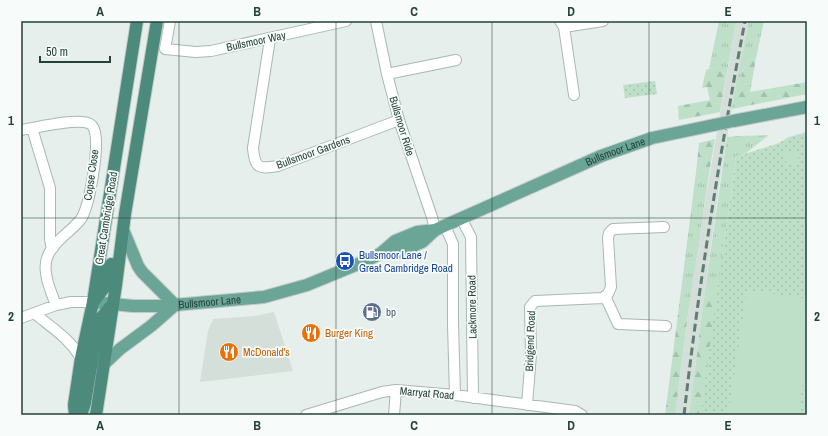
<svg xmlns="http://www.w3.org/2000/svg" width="828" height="436" font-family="'Archivo Narrow',sans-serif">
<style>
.built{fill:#d4dfda}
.grass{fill:url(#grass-tufts)}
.forest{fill:url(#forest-firs)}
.park{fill:url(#park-dots)}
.pitch{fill:#bfe0c8}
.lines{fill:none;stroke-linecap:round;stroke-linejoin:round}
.minor-casing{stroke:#a8b8b2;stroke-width:12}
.primary-casing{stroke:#c2cac8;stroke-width:14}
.trunk-casing{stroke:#c2cac8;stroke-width:14}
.minor{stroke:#fff;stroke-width:10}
.primary{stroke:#6aa596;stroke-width:12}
.trunk{stroke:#4c8a7c;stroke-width:12}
.rail{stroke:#5f7d75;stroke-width:3;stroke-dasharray:8 4;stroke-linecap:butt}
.primary-bridge-casing{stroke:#c2cac8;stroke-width:14;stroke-linecap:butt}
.primary-bridge{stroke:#6aa596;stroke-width:12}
.grid{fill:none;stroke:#24423a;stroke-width:1;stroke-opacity:0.55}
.labels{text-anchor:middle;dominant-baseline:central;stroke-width:3.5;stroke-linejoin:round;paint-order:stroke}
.street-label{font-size:11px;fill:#24423a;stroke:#f7fbf9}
.transit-label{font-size:11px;fill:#164399;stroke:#f7fbf9;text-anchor:start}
.service-label{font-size:11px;fill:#4e5e75;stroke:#f7fbf9;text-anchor:start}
.food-label{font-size:11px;fill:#c56008;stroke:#f7fbf9;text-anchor:start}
.neatline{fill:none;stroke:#24423a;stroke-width:1.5}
.grid-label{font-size:13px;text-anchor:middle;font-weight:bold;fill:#24423a}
</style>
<defs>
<pattern id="grass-tufts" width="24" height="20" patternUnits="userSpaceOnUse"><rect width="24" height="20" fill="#bfe0c8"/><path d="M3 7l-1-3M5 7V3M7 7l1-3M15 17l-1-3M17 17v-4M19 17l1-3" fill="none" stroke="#a4c1ad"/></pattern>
<pattern id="forest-firs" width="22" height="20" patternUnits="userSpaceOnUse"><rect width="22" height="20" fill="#bfe0c8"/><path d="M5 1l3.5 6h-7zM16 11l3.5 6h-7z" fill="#a4c1ad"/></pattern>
<pattern id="park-dots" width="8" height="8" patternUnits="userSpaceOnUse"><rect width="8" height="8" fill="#bfe0c8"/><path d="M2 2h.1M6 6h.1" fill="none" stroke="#a4c1ad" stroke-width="1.8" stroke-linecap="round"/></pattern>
</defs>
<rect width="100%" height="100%" fill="#e6efeb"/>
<path class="built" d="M736,21H749L732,109L720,178L704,298L689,415H675L695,261Z
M274,312L293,371L200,382L208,331L213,319L255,316Z"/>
<path class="grass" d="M719,21H736L725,83L723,67L709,69Z
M749,21H764L756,58L748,61L742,73L741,82L736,84Z
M769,135L746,153L735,157L736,161L717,290L704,298L727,137L737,136Z
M710,167L688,314H678L696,172Z"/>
<path class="forest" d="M756,58L750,92L807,82V94L732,109L736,84L740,82L742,73L748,61Z
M723,67L725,83L720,112L679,120L678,106L710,100L707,87L702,88L706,70L709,69Z
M715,139L710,167L696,172L699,143Z
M722,249L726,415H689L704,298L717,290Z
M678,314H688L675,415H665Z"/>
<path class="park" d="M655,81L657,94L625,98L623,85Z
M807,132V415H701L717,290L736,161L735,157L779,143L789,137Z"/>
<path class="pitch" d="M795,150L799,161L787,166L784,154Z
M747,290L807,299V356L798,415H728Z"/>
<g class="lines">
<defs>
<path id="minor" d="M170,21L165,49L196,52L211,51L346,21
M376,21L387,74L399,120L432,217L435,230
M560,21L564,27L574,95
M564,27L603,21
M270,39L253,148C255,169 259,169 278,166L399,120
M387,74L456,60
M32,128L50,188V239L51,245L53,248
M21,130C35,128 76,118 88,123C92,124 94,128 95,132C99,148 90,205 81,219C71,232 52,242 47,258C42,272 51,292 56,305
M461,218L471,237L473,398
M445,226L453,244V324L455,395
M605,296L618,324L666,326
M34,313C52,328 68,337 81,358
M21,318L56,305L71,302H93
M527,405L531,354L530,307L535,301L603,298L608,294L611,287L608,238L609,233L613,229L664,227
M306,415L382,392L396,390L455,395L575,411L582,415
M394,415L396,390"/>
<g id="primary">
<path d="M733,121L807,107"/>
<path d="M124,232L138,266L142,272L175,305"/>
<path d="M380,254L399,252L422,242L435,230"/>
<path id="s1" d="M93,302L133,306H163L264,297L307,285L363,262L380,254L395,241L417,232L435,230L601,156L652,138L714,125"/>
<path d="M103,365L120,349L151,326L175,305"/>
</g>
<path id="trunk" d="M94,301L107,284L111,264
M75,415L74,405L81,358L93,302L137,21
M81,415L85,403L98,325L99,320L112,305
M96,415L116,285L125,214L157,21"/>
</defs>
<use href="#minor" class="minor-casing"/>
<use href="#primary" class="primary-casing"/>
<use href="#trunk" class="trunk-casing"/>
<use href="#minor" class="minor"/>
<use href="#primary" class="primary"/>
<use href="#trunk" class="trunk"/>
<path class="rail" d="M684,415C699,283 720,152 745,21"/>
<defs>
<path id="primary-bridge" d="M714,125L733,121"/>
</defs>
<use href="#primary-bridge" class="primary-bridge-casing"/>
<use href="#primary-bridge" class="primary-bridge"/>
</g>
<path class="grid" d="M179,21V415M336,21V415M492,21V415M649,21V415M21,218H807"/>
<defs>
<symbol id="bus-disc" viewBox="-11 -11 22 22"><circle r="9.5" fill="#1a4fb4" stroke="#f7fbf9"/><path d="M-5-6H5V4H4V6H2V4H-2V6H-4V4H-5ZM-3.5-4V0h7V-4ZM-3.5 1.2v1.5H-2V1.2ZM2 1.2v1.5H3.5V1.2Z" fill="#fff"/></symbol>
<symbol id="fuel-disc" viewBox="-11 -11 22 22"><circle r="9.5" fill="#5c6f8a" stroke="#f7fbf9"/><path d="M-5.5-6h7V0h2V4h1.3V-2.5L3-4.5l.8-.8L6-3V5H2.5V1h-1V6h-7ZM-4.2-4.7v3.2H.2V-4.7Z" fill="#fff"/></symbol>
<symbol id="restaurant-disc" viewBox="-11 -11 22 22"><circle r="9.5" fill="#e8710a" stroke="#f7fbf9"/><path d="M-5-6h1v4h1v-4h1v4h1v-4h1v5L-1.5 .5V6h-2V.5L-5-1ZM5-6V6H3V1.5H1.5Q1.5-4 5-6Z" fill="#fff"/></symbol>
</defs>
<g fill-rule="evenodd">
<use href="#bus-disc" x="334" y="250" width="22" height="22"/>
<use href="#fuel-disc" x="361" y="301" width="22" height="22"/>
<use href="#restaurant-disc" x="300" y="322" width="22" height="22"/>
<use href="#restaurant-disc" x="218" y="341" width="22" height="22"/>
</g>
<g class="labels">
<g class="street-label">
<text transform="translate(256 41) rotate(-12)">Bullsmoor Way</text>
<text transform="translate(402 126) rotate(73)">Bullsmoor Ride</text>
<text transform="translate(313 152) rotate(-20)">Bullsmoor Gardens</text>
<text stroke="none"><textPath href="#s1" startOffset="554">Bullsmoor Lane</textPath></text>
<text transform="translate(91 175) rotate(-82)">Copse Close</text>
<text transform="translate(106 218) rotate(-81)">Great Cambridge Road</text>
<text stroke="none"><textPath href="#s1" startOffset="117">Bullsmoor Lane</textPath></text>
<text transform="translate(472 307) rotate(-91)">Lackmore Road</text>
<text transform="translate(530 341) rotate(-88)">Bridgend Road</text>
<text transform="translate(427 393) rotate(5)">Marryat Road</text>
</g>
<g class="transit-label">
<text x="359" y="255">Bullsmoor Lane /<tspan x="359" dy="13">Great Cambridge Road</tspan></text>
</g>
<g class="service-label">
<text x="386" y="312">bp</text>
</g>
<g class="food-label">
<text x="325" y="333">Burger King</text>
<text x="243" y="352">McDonald's</text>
</g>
</g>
<rect width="828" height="436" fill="none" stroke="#f7fbf9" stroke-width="44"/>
<path d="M40 56v6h70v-6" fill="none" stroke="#24423a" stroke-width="2"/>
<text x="46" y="56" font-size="12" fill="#24423a" stroke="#f7fbf9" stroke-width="3" paint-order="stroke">50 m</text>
<rect x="22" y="22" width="784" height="392" class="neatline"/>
<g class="grid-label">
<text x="100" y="16">A</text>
<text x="257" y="16">B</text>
<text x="414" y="16">C</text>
<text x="571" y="16">D</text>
<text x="728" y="16">E</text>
<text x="11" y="125">1</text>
<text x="817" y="125">1</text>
<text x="11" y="321">2</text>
<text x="817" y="321">2</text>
<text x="100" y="430">A</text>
<text x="257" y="430">B</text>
<text x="414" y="430">C</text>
<text x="571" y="430">D</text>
<text x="728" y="430">E</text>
</g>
</svg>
